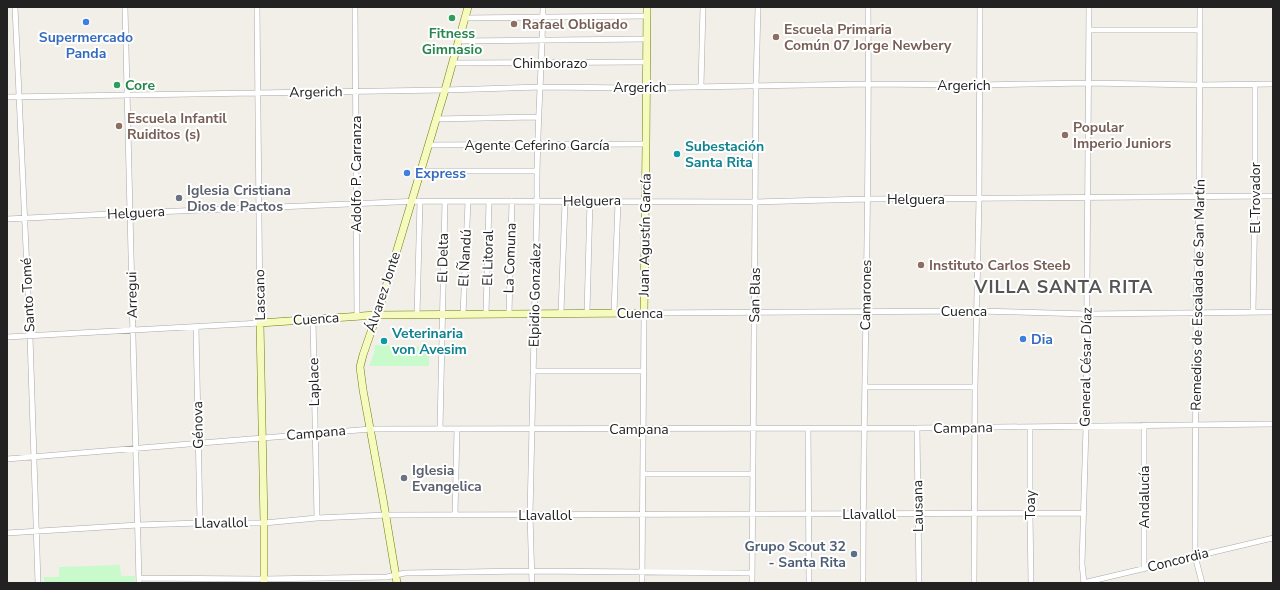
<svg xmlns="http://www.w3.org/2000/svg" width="1280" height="590" font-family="'Nunito Sans',sans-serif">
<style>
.park{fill:#c8facc}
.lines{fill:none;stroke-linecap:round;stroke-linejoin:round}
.street-casing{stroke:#a9a9a9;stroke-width:6}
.secondary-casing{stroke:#707d05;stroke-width:8}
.street{stroke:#fff;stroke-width:5}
.secondary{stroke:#f7fabf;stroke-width:7}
.leisure-dot{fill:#2e9e5b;stroke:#fff;stroke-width:1.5}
.shop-dot{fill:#3f7fe0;stroke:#fff;stroke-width:1.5}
.education-dot{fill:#8d6e63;stroke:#fff;stroke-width:1.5}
.culture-dot{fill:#0f9aa8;stroke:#fff;stroke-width:1.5}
.worship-dot{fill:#6b7280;stroke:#fff;stroke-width:1.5}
.service-dot{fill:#5c6f8a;stroke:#fff;stroke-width:1.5}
.labels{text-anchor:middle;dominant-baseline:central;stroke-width:4;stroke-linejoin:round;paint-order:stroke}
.education-label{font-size:14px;font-weight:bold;fill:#785e54;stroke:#fff;text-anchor:start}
.leisure-label{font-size:14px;font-weight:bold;fill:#27864d;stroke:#fff}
.shop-label{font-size:14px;font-weight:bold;fill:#366cbe;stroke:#fff;text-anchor:start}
.street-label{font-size:14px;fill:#222;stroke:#fff}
.culture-label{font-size:14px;font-weight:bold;fill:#0d838f;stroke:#fff;text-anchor:start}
.worship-label{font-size:14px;font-weight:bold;fill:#5b616d;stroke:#fff;text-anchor:start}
.service-label{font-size:14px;font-weight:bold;fill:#4e5e75;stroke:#fff;text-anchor:end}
.district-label{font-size:18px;font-weight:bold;letter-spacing:1px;fill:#555;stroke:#fff}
</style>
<rect width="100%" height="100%" fill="#f2efe9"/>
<path class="park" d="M375,345L409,346L429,348V366H369L374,354Z
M120,565L121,576H135V583H44V577H59V567Z"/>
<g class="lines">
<defs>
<path id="street" d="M15,7L30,336L38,583
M125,7L139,583
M355,7L357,317
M1200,7L1199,196L1196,313L1195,556L1202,583
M465,18L647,16
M1089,30H1199
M459,41L647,39
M452,63L647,62
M701,86L703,7
M7,97L445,90L541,87L636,88L869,84L979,85L1089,83L1199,85L1273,84
M436,119L538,117
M428,145L646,144
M420,171H537
M7,219L131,213L420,201L756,202L868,199L1273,196
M1253,312L1255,196V85
M561,313L565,202
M587,313L590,201
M614,313L618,201
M463,314L468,202
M486,314L489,201
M509,314L512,201
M417,315L420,201
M313,319L317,518
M196,327L200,523
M7,337L260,323L257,7
M533,371H644
M866,387H975
M1030,427V513L1031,583
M808,428L809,583
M917,428L919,583
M440,429L445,201
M7,459L371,429L917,428L1273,424
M643,474H753
M455,515L457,429
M7,533L138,525L200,523H264L317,518L386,515L1083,513
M1144,569V425
M139,578L264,579L387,577L405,573L531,571L752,573
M532,583L530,515L537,201C536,137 542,72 543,7
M642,583L644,313L977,311L1087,314L1273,312
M752,583L756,86L758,7
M863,583C863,391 870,199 868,7
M974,583L975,387L979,198L980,7
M1083,583L1273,538
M1084,583L1082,564L1086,427L1089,7"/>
<path id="secondary" d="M264,583V523L260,323L376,315L644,313L646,144L647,7
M397,583L383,499L363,390L360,367L363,355L382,300L445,90L468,7"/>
</defs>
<use href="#street" class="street-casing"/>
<use href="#secondary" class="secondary-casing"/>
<use href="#street" class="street"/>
<use href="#secondary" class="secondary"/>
</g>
<g class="leisure-dot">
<circle cx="452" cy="18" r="4"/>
<circle cx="117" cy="85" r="4"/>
</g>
<g class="shop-dot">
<circle cx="86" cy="22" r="4"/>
<circle cx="407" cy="173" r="4"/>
<circle cx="1023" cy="339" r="4"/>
</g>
<g class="education-dot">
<circle cx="514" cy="24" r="4"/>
<circle cx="776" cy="37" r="4"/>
<circle cx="119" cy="126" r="4"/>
<circle cx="1065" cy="135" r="4"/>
<circle cx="921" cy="265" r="4"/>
</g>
<g class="culture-dot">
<circle cx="677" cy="154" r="4"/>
<circle cx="384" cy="341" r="4"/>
</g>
<g class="worship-dot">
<circle cx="179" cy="198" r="4"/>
<circle cx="404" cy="478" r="4"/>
</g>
<circle class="service-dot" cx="854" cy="554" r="4"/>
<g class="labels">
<g class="education-label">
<text x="522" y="24">Rafael Obligado</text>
<text x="784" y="29">Escuela Primaria<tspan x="784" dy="16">Común 07 Jorge Newbery</tspan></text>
<text x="127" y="118">Escuela Infantil<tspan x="127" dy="16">Ruiditos (s)</tspan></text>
<text x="1073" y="127">Popular<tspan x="1073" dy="16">Imperio Juniors</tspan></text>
<text x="929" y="265">Instituto Carlos Steeb</text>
</g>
<g class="leisure-label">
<text x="452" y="33">Fitness<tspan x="452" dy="16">Gimnasio</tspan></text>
<text x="125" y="85" text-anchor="start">Core</text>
</g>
<g class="shop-label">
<text x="86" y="37" text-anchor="middle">Supermercado<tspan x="86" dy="16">Panda</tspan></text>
<text x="415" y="173">Express</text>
<text x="1031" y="339">Dia</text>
</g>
<g class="street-label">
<text x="550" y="63">Chimborazo</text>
<text x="964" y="85">Argerich</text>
<text x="640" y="87">Argerich</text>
<text transform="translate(316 92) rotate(-1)">Argerich</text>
<text x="537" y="145">Agente Ceferino García</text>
<text transform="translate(356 174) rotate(-90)">Adolfo P. Carranza</text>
<text transform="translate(1255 198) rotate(-90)">El Trovador</text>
<text x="916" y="199">Helguera</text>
<text transform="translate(592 201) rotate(-1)">Helguera</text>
<text transform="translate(136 213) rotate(-3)">Helguera</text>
<text transform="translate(645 235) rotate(-89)">Juan Agustín García</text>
<text transform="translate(443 258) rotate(-89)">El Delta</text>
<text transform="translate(465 258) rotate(-87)">El Ñandú</text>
<text transform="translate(488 258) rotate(-89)">El Litoral</text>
<text transform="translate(510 258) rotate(-88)">La Comuna</text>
<text transform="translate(383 292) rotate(-72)">Álvarez Jonte</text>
<text transform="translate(28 295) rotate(-93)">Santo Tomé</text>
<text transform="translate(132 295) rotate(-91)">Arregui</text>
<text transform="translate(260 295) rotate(-91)">Lascano</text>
<text transform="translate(535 295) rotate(-89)">Elpidio González</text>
<text transform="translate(755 295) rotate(-89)">San Blas</text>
<text transform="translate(866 295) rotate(-89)">Camarones</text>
<text transform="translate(1198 295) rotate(-89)">Remedios de Escalada de San Martín</text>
<text x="964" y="311">Cuenca</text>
<text x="640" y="313">Cuenca</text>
<text transform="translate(316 319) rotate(-4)">Cuenca</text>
<text transform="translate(1086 367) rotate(-89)">General César Díaz</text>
<text transform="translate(314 382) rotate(-91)">Laplace</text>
<text transform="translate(198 425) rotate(-91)">Génova</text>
<text transform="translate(963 428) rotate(-1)">Campana</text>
<text x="639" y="429">Campana</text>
<text transform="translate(316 433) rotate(-5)">Campana</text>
<text transform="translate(1144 497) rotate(-90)">Andalucía</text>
<text transform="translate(1030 505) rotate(-90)">Toay</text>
<text transform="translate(918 506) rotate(-91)">Lausana</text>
<text x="869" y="514">Llavallol</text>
<text x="545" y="515">Llavallol</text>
<text transform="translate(221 523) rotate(-1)">Llavallol</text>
<text transform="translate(1178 560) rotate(-14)">Concordia</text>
</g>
<g class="culture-label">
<text x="685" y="146">Subestación<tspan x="685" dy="16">Santa Rita</tspan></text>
<text x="392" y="333">Veterinaria<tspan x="392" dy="16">von Avesim</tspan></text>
</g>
<g class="worship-label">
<text x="187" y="190">Iglesia Cristiana<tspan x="187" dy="16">Dios de Pactos</tspan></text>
<text x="412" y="470">Iglesia<tspan x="412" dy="16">Evangelica</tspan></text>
</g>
<g class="service-label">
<text x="846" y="546">Grupo Scout 32<tspan x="846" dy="16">- Santa Rita</tspan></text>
</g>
<g class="district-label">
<text x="1064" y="287">VILLA SANTA RITA</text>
</g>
</g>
<rect width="1280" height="590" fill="none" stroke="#222222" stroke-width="16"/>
</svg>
